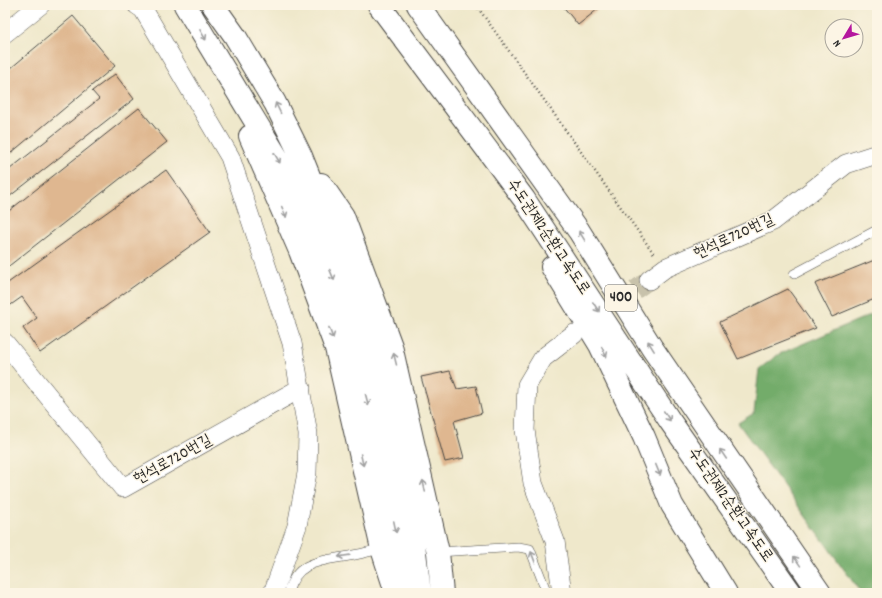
<svg xmlns="http://www.w3.org/2000/svg" width="882" height="598" font-family="Dekko,'Poor Story',sans-serif">
<style>
.forest{fill:#73ac6a;stroke:#4f6c4a}
.building{fill:#dfb790}
.lines{fill:none;stroke-linecap:round;stroke-linejoin:round}
.minor-tunnel{stroke:#c8c2ab;stroke-width:19;stroke-dasharray:19 10;stroke-linecap:butt}
.service-casing{stroke:#484743;stroke-width:10}
.minor-casing{stroke:#484743;stroke-width:20}
.motorway-casing{stroke:#484743;stroke-width:24}
.path{stroke:#484743;stroke-width:2.5;stroke-dasharray:1 3;stroke-linecap:butt}
.service{stroke:#fff;stroke-width:9}
.minor{stroke:#fff;stroke-width:19}
.motorway{stroke:#fff;stroke-width:22}
.oneway{stroke:#a0a0a0}
.labels{text-anchor:middle;dominant-baseline:central;stroke-width:3;stroke-linejoin:round;paint-order:stroke}
.shield{fill:#fcf5e5;stroke:#6a6863;stroke-width:1}
.shield-label{font-size:15px;font-weight:bold;fill:#2b2b2b}
.street-label{font-size:16px;fill:#2b2b2b;stroke:#fcf5e5}
</style>
<rect width="100%" height="100%" fill="#fcf5e5"/>
<filter id="ink" filterUnits="userSpaceOnUse"><feTurbulence type="fractalNoise" baseFrequency=".025" numOctaves="2"/><feDisplacementMap in="SourceGraphic" scale="8" xChannelSelector="R" yChannelSelector="G"/><feConvolveMatrix kernelMatrix="1 2 1 2 8 2 1 2 1" color-interpolation-filters="sRGB"/></filter>
<filter id="wash" filterUnits="userSpaceOnUse"><feTurbulence type="fractalNoise" baseFrequency=".012" numOctaves="4" result="noise"/><feDisplacementMap in="SourceGraphic" scale="16" xChannelSelector="R" yChannelSelector="G"/><feGaussianBlur stdDeviation="0.9" result="paint"/><feColorMatrix in="noise" values="0 0 0 0 0 0 0 0 0 0 0 0 0 0 0 0 0 1.4 0 .05"/><feComposite in="paint" operator="in"/></filter>
<g filter="url(#wash)">
<rect width="100%" height="100%" fill="#efe8cb"/>
<path class="forest" d="M877,312V593H861L738,423L754,413L759,369L779,354Z"/>
<g id="blocks">
<path class="building" d="M562,5H603L578,25Z
M73,16L115,66L5,158V73Z
M115,74L134,99L5,200V173L99,99L92,91Z
M139,108L167,142L5,269V214Z
M166,170L210,232L40,353L23,328L37,318L22,297L5,309V285Z
M877,259V298L832,317L815,284Z
M788,289L816,328L738,359L720,322Z
M450,371L457,389L476,386L482,413L454,421L464,458L445,462L421,377Z"/>
</g>
</g>
<g filter="url(#ink)">
<use href="#blocks" fill-opacity="0" stroke="#484743" stroke-width="1"/>
<g class="lines">
<path class="minor-tunnel" d="M588,324L649,280"/>
<defs>
<path id="service" d="M794,274L877,230
M438,552L518,547L530,549L547,593
M288,593C296,561 320,561 349,556C360,554 371,551 382,549"/>
<path id="minor" d="M137,5L143,9L230,157L292,343L308,434L307,473L297,526L273,593
M5,33L40,5
M649,280L665,268L773,221L846,164L877,154
M5,343L123,488L301,388
M562,593L555,541L533,483L525,430L527,385L543,358L574,334"/>
<path id="motorway" d="M185,5L295,187L337,288L377,439L401,558L404,593
M213,5L235,36L275,103L301,156L357,296L393,437L411,520L420,593
M379,5L524,199L670,421L791,593
M418,5L579,231L652,348L820,593
M250,136L300,251L336,348L382,549L395,589
M321,184L343,216L391,346L438,552L442,593
M552,267L600,345L644,437L672,505L726,593"/>
</defs>
<use href="#service" class="service-casing"/>
<use href="#minor" class="minor-casing"/>
<use href="#motorway" class="motorway-casing"/>
<path class="path" d="M476,5L655,255"/>
<use href="#service" class="service"/>
<use href="#minor" class="minor"/>
<use href="#motorway" class="motorway"/>
</g>
<defs><path id="oneway-shaft" d="M-6 0H5M1.5-3L5.5 0L1.5 3" fill="none" stroke-width="1.6" stroke-linecap="round" stroke-linejoin="round"/></defs>
<g class="oneway">
<use href="#oneway-shaft" transform="translate(203 35) rotate(60)"/>
<use href="#oneway-shaft" transform="translate(278 108) rotate(-116)"/>
<use href="#oneway-shaft" transform="translate(277 158) rotate(59)"/>
<use href="#oneway-shaft" transform="translate(284 212) rotate(67)"/>
<use href="#oneway-shaft" transform="translate(582 236) rotate(-122)"/>
<use href="#oneway-shaft" transform="translate(332 275) rotate(67)"/>
<use href="#oneway-shaft" transform="translate(596 307) rotate(57)"/>
<use href="#oneway-shaft" transform="translate(331 333) rotate(69)"/>
<use href="#oneway-shaft" transform="translate(651 346) rotate(-122)"/>
<use href="#oneway-shaft" transform="translate(604 352) rotate(65)"/>
<use href="#oneway-shaft" transform="translate(395 359) rotate(-104)"/>
<use href="#oneway-shaft" transform="translate(367 400) rotate(75)"/>
<use href="#oneway-shaft" transform="translate(667 416) rotate(57)"/>
<use href="#oneway-shaft" transform="translate(723 454) rotate(-124)"/>
<use href="#oneway-shaft" transform="translate(362 460) rotate(77)"/>
<use href="#oneway-shaft" transform="translate(658 470) rotate(68)"/>
<use href="#oneway-shaft" transform="translate(424 486) rotate(-102)"/>
<use href="#oneway-shaft" transform="translate(395 527) rotate(78)"/>
<use href="#oneway-shaft" transform="translate(344 556) rotate(172)"/>
<use href="#oneway-shaft" transform="translate(533 557) rotate(-111)"/>
<use href="#oneway-shaft" transform="translate(797 561) rotate(-125)"/>
</g>
</g>
<g class="labels">
<rect class="shield" x="605" y="285" width="32" height="26" rx="3"/>
<g class="shield-label">
<text x="621" y="298">400</text>
</g>
<g class="street-label">
<text transform="translate(548 237) rotate(56)">수도권제2순환고속도로</text>
<text transform="translate(734 237) rotate(-25)">현석로720번길</text>
<text transform="translate(173 460) rotate(-29)">현석로720번길</text>
<text transform="translate(730 505) rotate(55)">수도권제2순환고속도로</text>
</g>
</g>
<rect width="882" height="598" fill="none" stroke="#fcf5e5" stroke-width="20"/>
<g transform="translate(844 38) rotate(232)"><circle r="19" fill="#fcf5e5" stroke="#a8a49b"/>
<path d="M0-3L7 15L0 10L-7 15Z" fill="#b5179e"/>
<text y="-6" font-size="11" font-weight="bold" text-anchor="middle" fill="#2b2b2b">N</text>
</g>
</svg>
